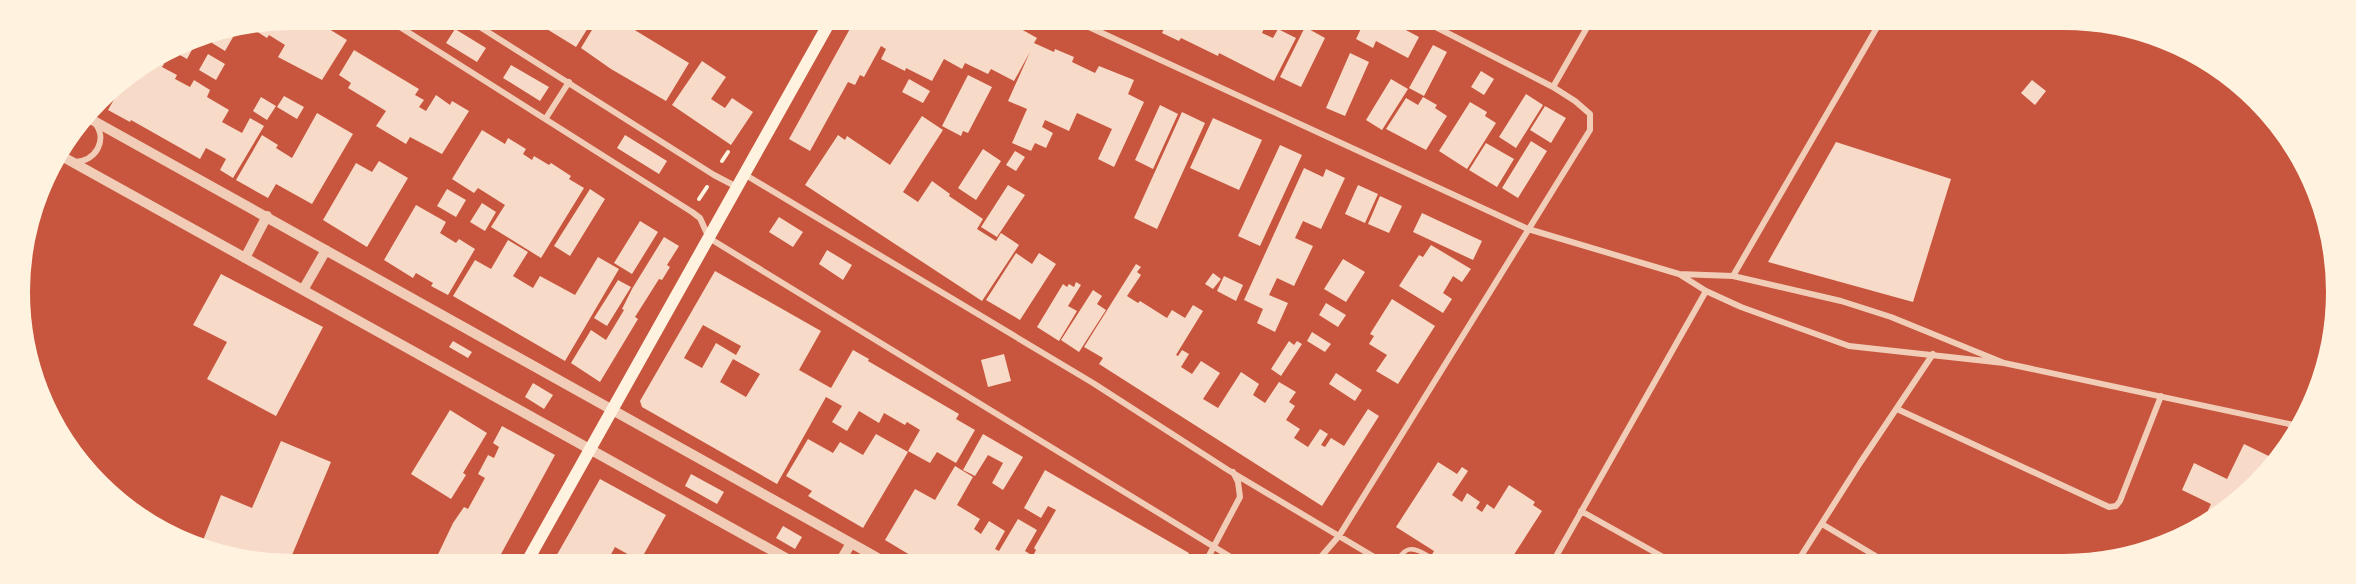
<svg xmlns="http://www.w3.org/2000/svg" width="2356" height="584" font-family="'Alegreya Sans',sans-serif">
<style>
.building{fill:#f7dbc8;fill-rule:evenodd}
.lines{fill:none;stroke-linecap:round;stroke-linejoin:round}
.path{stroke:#fff3e0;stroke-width:4}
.service{stroke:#f1ccb7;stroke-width:4.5}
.minor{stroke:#f1ccb7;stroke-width:6}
.tertiary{stroke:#f1ccb7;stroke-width:10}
.secondary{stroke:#fff3e0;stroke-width:12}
.rim{fill:none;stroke:#fff3e0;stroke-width:8}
</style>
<rect width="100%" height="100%" fill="#c8553d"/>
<path class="building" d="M292,15H306L347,40L322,80L278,57L285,45L269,35L267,38L245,24Z
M524,15H596L576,47Z
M601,15H610L689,63L666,101L611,69L581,48Z
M857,16H998L1037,38L1034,43L1054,52L1055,49L1074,57L1072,62L1095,73L1099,66L1134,80L1128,94L1144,102L1114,167L1098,159L1112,129L1077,113L1069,131L1045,120L1042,127L1053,133L1046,148L1035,143L1031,151L1012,143L1027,109L1008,101L1030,52L1014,81L991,69L988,74L965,63L962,69L944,59L932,81L906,68L905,71L881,59L886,49L881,46L864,77L860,75L855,85L848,82L810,151L789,139Z
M1121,16H1153L1147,29Z
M1170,16H1246L1265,26L1262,33L1273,38L1278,29L1296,38L1274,81L1219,53L1218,56L1181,38L1179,41L1162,33Z
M1367,16H1386L1388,18L1387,20L1419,37L1408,58L1376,41L1373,48L1356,39Z
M240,25L225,51L212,43L221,29Z
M1305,27L1325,38L1301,87L1280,77Z
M455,29L486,48L477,62L446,43Z
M184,38L195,44L187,59L171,50L169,54L163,51Z
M1433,45L1447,52L1424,96L1409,88Z
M354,50L419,89L415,95L424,100L419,107L426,111L436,95L450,105L452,101L469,111L442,154L410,137L406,144L376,126L386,111L348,88L351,83L339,75Z
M1350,53L1369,62L1345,116L1326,108Z
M208,54L225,64L216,80L199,70Z
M153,57L164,64L162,67L177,75L175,79L190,87L194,80L210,90L207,97L229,110L222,122L242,133L250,118L264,126L233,178L220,170L226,159L206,148L200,159L131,120L130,122L108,110L131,70Z
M702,61L726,77L711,99L725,108L732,98L753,112L731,145L672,105Z
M511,65L549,87L540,101L503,78Z
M1481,71L1494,79L1484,95L1471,87Z
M968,75L992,87L968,133L963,131L961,136L942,126Z
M909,79L930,91L923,103L902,92Z
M1391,79L1408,89L1382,130L1366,120Z
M2032,80L2046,91L2035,105L2021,93Z
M1526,94L1543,105L1516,148L1499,137Z
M284,96L304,107L297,119L277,107Z
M261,97L276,106L267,120L253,111Z
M1423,97L1437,105L1435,108L1447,116L1426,150L1386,129L1406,98L1418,105Z
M1470,102L1487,112L1485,116L1496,123L1467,169L1439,151Z
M1160,105L1178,114L1153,169L1135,160Z
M1545,106L1566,118L1551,143L1530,130Z
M1182,112L1205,123L1157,229L1134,218Z
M317,113L353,134L312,204L276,184L268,198L236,180L262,135L278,145L276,148L292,158Z
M922,116L943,130L903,192L918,202L932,181L950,194L949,196L983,219L977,229L996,241L1001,233L1019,245L982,301L805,185L838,135L845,140L847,136L890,165Z
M1213,118L1262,140L1239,190L1190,168Z
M482,130L505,144L508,138L526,149L523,154L532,160L534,156L549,165L551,163L571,176L569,179L584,188L541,258L491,227L505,205L478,188L474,193L452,179Z
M625,135L667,161L659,174L617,148Z
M1531,141L1547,151L1518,198L1502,188Z
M1836,142L1951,179L1913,302L1768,262Z
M1486,143L1514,159L1497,187L1469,170Z
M1280,145L1302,155L1260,246L1238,236Z
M983,149L1001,161L976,200L958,188Z
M1015,151L1025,157L1016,171L1006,165Z
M379,161L408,178L367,247L323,220L356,163L372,172Z
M1304,168L1323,177L1326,169L1345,178L1321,229L1303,221L1295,238L1313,246L1294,286L1277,278L1269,295L1288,303L1275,332L1257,323L1263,309L1244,300Z
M1008,185L1025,195L997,237L981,227Z
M1358,185L1378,194L1365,223L1345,214Z
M447,189L466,200L456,217L437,206Z
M590,189L605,199L570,256L554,246Z
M1380,196L1402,206L1389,233L1368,224Z
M482,203L496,212L485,231L470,222Z
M416,205L446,222L440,233L456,243L459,239L475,249L448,295L431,286L433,283L416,273L413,278L384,260Z
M1422,213L1482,241L1473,260L1413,232Z
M779,217L803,232L793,247L769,232Z
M640,221L658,232L632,274L614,263Z
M664,237L679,246L667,265L670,267L662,280L659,279L635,317L638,319L600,382L571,363L591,330L606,340L624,310L622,309L632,289Z
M508,240L528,252L513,276L533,288L540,276L575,295L598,257L619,269L565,361L453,296L475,260L491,269Z
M1431,245L1471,269L1462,282L1453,276L1443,293L1452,299L1443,313L1399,286L1419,255L1423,257Z
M827,250L852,265L843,280L819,264Z
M1016,253L1032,264L1039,253L1056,264L1020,320L986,300Z
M1343,259L1365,272L1346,302L1324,289Z
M1136,264L1141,267L1137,272L1141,275L1127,296L1138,303L1140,301L1167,318L1172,310L1185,318L1193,305L1203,311L1176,355L1178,356L1182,350L1189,354L1181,367L1192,374L1201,361L1220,373L1203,399L1218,408L1241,372L1259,384L1253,395L1265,403L1279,382L1296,392L1289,402L1295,406L1286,420L1300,429L1294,438L1308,447L1320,429L1328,434L1321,445L1325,447L1331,438L1344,446L1368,409L1379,416L1322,506L1099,364L1103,358L1084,347Z
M715,271L821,331L799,370L831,388L853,350L869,359L868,361L959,414L956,419L975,430L956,463L937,452L930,463L908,451L920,430L907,422L905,425L884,413L879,423L859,411L847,431L832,422L842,406L826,397L777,484L642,407L640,401ZM703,325L741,346L736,355L716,343L702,368L684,358ZM733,359L760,374L746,397L720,382Z
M1213,273L1221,279L1213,289L1205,284Z
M221,274L323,327L276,416L207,379L227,342L193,325Z
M1224,276L1243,285L1236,301L1217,291Z
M618,280L631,287L607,326L594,318Z
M1076,282L1081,285L1068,306L1077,311L1059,341L1037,327L1063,284L1067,287L1069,284L1074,287Z
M1093,290L1102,296L1097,304L1106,310L1079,352L1061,340Z
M1392,299L1435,326L1398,384L1376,371L1387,355L1369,344L1374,336L1370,334Z
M1326,303L1346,315L1338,327L1319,315Z
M1312,332L1331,344L1325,352L1307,341Z
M453,341L472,352L468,358L449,347Z
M1289,341L1294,345L1297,341L1302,344L1281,376L1271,369Z
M1004,354L1011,381L988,387L981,360Z
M1336,373L1362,390L1355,401L1329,384Z
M533,383L553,395L544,409L525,397Z
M450,410L487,433L463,473L466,475L451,499L411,474Z
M502,426L555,455L494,567H432L453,523L464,507L468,509L485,478L478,474L488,455L494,458L499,447L493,443Z
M876,434L908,452L863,528L808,496L812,491L786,476L808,439L833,453L840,442L863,455Z
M983,434L1023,457L1003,490L992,483L1003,463L988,455L975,476L963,470Z
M281,441L331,462L287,567H256L200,548L221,495L252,508Z
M2244,444L2279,461L2260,488L2198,532L2211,504L2182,490L2194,463L2227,479Z
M1438,462L1457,474L1462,467L1468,471L1452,495L1462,502L1467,493L1480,502L1476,508L1482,512L1487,504L1494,509L1509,485L1535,502L1533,505L1542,511L1506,567H1458L1446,559L1441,567H1425L1434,551L1396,527Z
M955,466L973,477L957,505L980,519L974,529L981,534L989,521L1005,531L995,549L999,551L1018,519L1037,530L1025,551L1033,556L1036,550L1034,548L1056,510L1048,506L1041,518L1024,508L1045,470L1189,553L1181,567H930L885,540L915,489L935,500Z
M691,474L724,492L717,504L685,486Z
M600,479L666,515L640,561L615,547L604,567H550Z
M783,526L802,537L795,549L776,538Z"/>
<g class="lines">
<path class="path" d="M722,161L728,152
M699,199L707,187"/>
<path class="service" d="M1443,565L1445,567
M1392,567C1406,547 1409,544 1430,557"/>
<path class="minor" d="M381,15L692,212L700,218L709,238L1247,567
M461,15L714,175L737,187
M1065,16L1528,229L1679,274L1733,276L1841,301L1891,317L2004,363
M1553,87L1593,17
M89,118L104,90
M546,118L569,82
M75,162C96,161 108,140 95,123
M744,174L1093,383L1228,470L1391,567
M1679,274L1706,291L1741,307L1849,346L2004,363L2303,427
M1733,276L1883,17
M1897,409L2109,507L2116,506L2120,501L2161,396
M1581,511L1681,567
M1822,524L1894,567
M1203,567L1240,497L1238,482L1233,472
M1312,567L1339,536L1590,130V114L1575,101L1553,87L1416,17
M1550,567L1706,291
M1794,567L1860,463L1933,354"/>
<path class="tertiary" d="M85,116L894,567
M56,153L802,567
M245,258L267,216
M303,290L326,250
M837,567L851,543"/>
<path class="secondary" d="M524,567L833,16"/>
</g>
<path d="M0 0H2356V584H0ZM292 26H2064A266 266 0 0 1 2330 292V292A266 266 0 0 1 2064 558H292A266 266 0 0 1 26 292V292A266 266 0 0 1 292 26Z" fill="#fff3e0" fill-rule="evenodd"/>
<path class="rim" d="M292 26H2064A266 266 0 0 1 2330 292V292A266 266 0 0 1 2064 558H292A266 266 0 0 1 26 292V292A266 266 0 0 1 292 26Z"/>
</svg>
